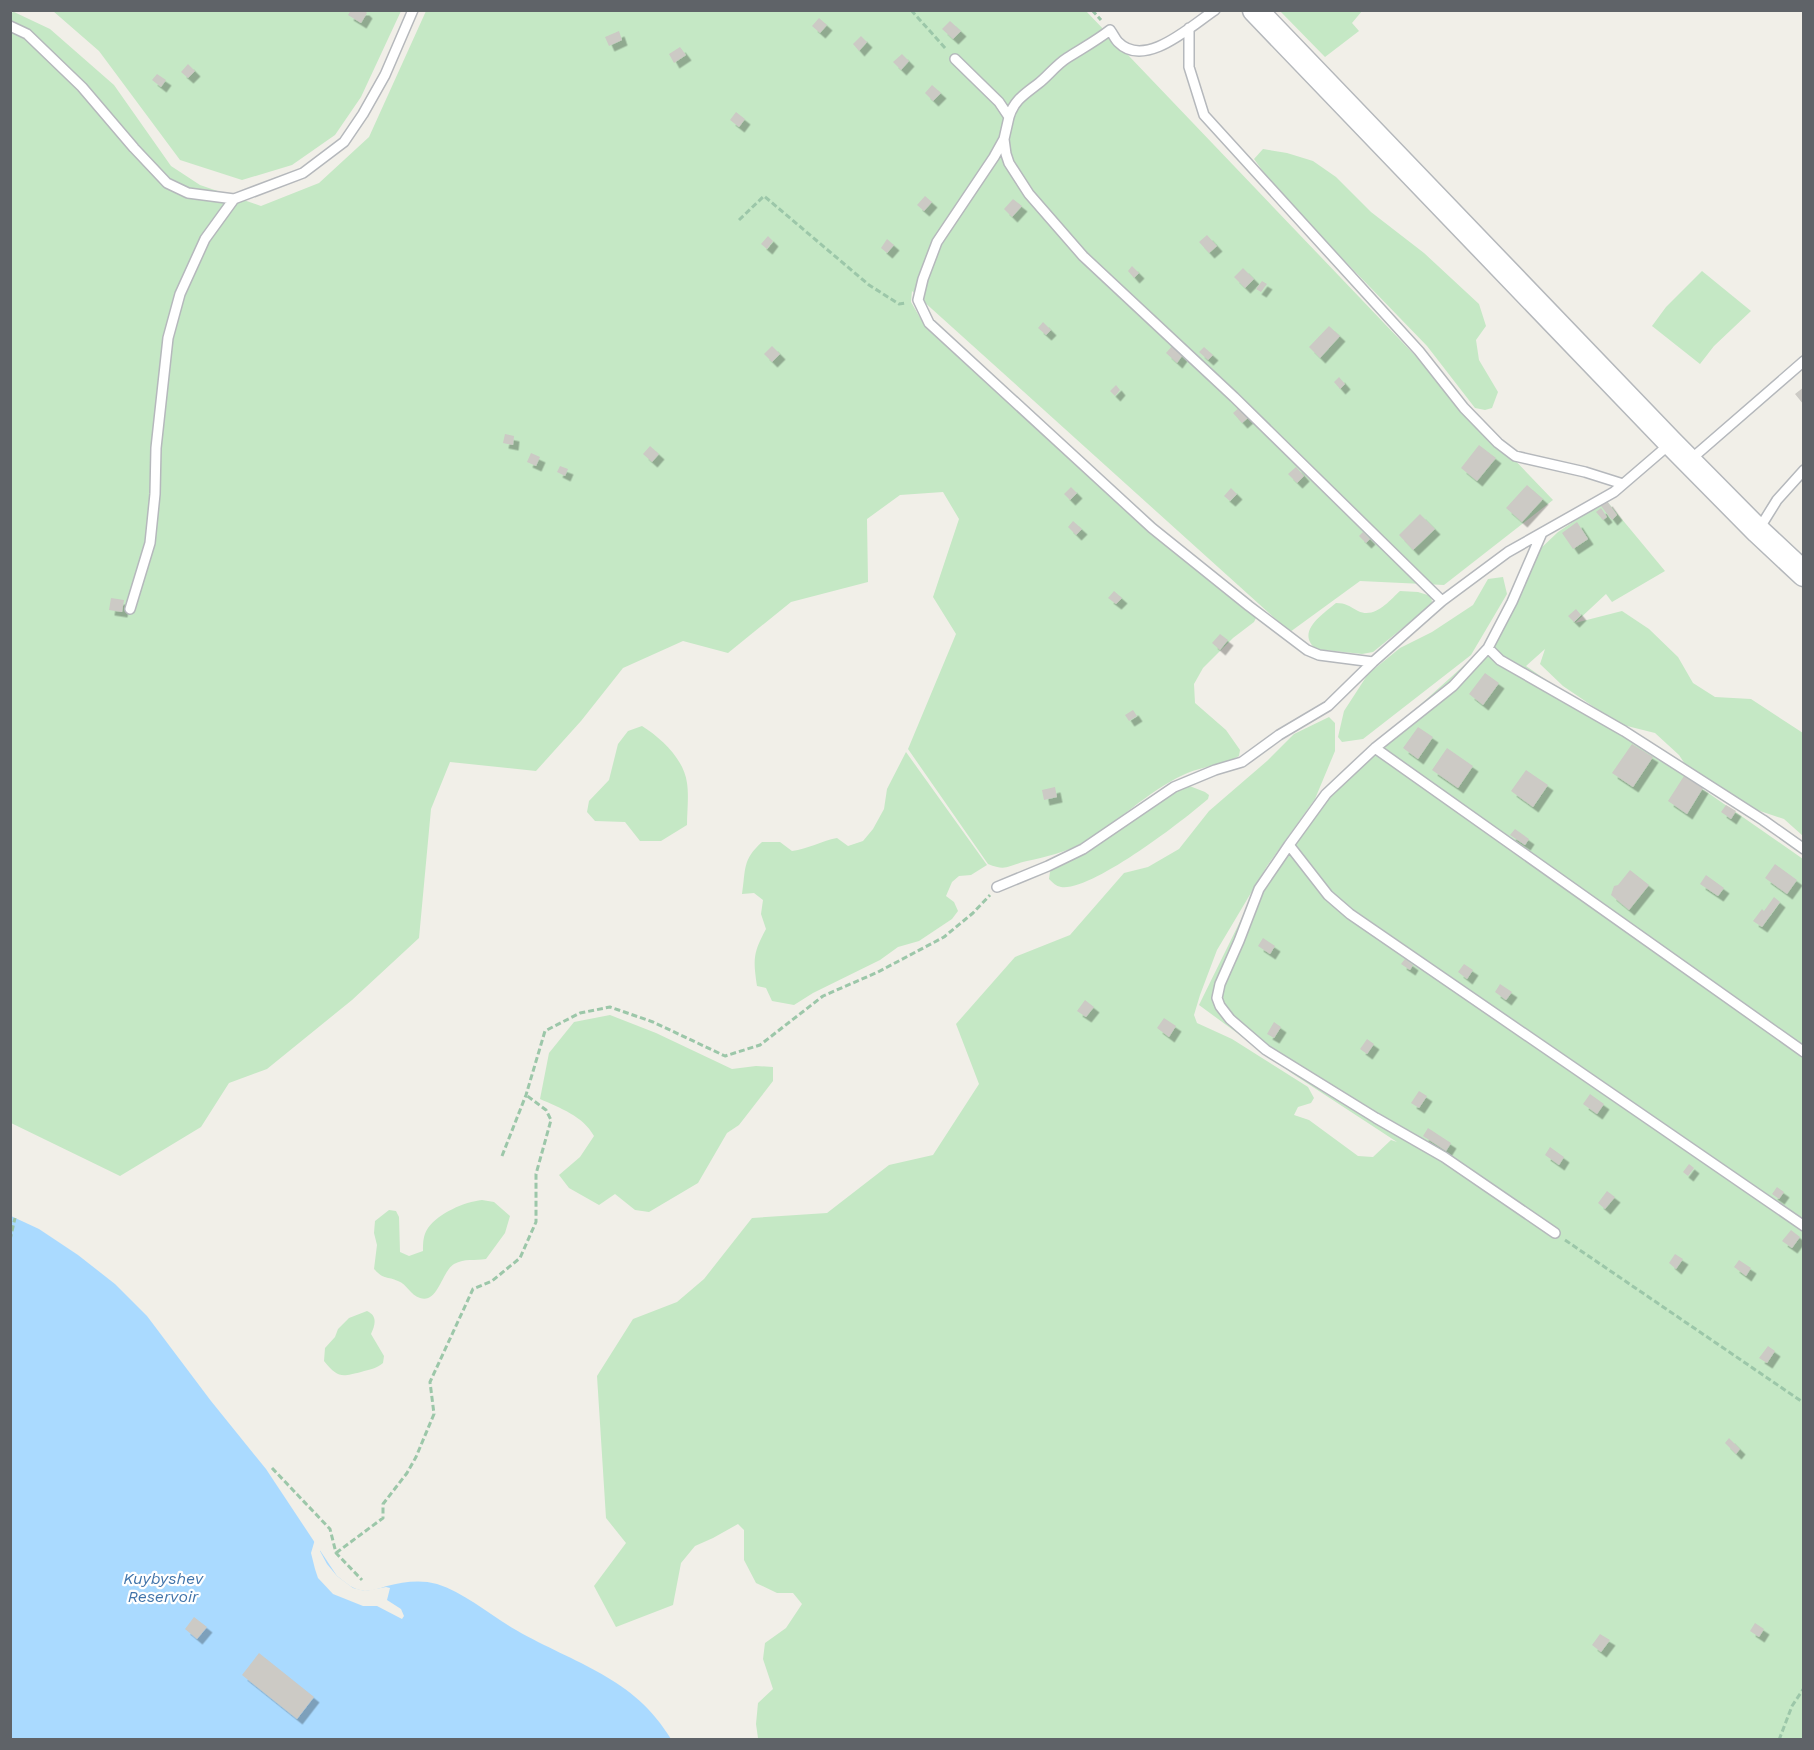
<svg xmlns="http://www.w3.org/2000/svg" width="1814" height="1750" font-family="'Work Sans',sans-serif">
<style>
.green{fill:#c5e8c5}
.water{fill:#aadaff}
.pier{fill:#f1efe8}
.building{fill:#cccac5;filter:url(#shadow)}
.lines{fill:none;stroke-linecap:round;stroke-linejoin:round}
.service-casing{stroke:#b5b8bc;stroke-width:12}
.tertiary-casing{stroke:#b5b8bc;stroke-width:27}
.path{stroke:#9cc7a9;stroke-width:3;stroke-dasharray:6 3;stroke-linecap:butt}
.service{stroke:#fff;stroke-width:9}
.tertiary{stroke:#fff;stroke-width:24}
.labels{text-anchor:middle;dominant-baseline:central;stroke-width:4.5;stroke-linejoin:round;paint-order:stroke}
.water-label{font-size:16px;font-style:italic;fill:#4174aa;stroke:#fff}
</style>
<defs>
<filter id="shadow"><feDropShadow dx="5.5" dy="5.5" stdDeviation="0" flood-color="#0004"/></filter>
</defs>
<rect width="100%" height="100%" fill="#f1efe8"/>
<path class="green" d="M53,11H401L361,97L335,135L292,165L242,180L180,160L99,51Z
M426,11H1086L1553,500L1444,585L1360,581L1290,632L912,291L911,302L926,328L1177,552L1254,613L1256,618L1254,622L1233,638L1203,668L1194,684L1195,703L1226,730L1240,750L1239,756C1222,766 1201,766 1183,775C1147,792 1118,822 1084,842C1067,852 1046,857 1027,861C1009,865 1007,872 988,864L908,749L956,634L933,597L959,519L943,492L900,495L867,519L868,582L791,602L728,653L683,641L623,668L581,721L536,771L450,762L431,809L419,938L352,1000L267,1069L229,1083L201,1127L120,1176L11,1123L10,13L14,12L50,29L114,85L171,166L200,185L261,206L319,183L369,137Z
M1280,11H1362L1352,23L1359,31L1325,57Z
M1263,149L1287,153L1313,161L1336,177L1371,212L1424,253L1479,304L1486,326L1476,340L1479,360L1498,392L1492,408L1485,410L1475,408L1427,346L1278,192L1254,159Z
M1702,271L1751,311L1714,346L1700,364L1652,326L1666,307Z
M1606,500L1665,571L1612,602L1606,594L1575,623L1622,611L1649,629L1678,657L1693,683L1715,697L1751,699L1803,733V836L1784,819L1745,806L1689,770L1679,755L1655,733L1619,724L1563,686L1540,664L1545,649L1526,666L1803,859V1739L782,1740L758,1738L756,1724L758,1703L773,1689L763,1659L765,1643L786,1628L802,1604L793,1593H777L756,1583L744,1560V1530L738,1524L713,1538L695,1546L681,1563L673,1605L616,1627L594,1586L626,1543L606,1518L597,1376L633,1319L677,1302L704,1279L752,1218L827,1213L889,1165L933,1155L979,1084L956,1024L1015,957L1070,935L1124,873L1148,867L1179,849L1209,811L1267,761L1294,734L1329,717L1335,723V751L1315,799L1267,866L1217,950L1200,995L1194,1015L1197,1023L1232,1039L1308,1087L1314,1098L1311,1103L1298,1107L1294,1115L1309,1120L1358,1156L1373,1157L1391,1140L1397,1142L1293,1074L1199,1005L1255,891L1319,796L1480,651L1499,637L1539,550L1558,532Z
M1503,577L1507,594L1471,655L1363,739L1342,742L1338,737L1344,711L1368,674L1400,648L1432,632L1473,605L1488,579Z
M1400,591L1418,592L1431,596L1432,602L1425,610L1373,652L1362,654L1316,649C1295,632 1323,614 1336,603C1346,603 1349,606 1358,611C1375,619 1389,601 1400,591Z
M642,726C661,738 684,759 687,783C689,796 687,812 687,825L661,841H640L625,822L595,821L587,812L589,801L609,780L618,744L628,731Z
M906,752L987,865L971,875L959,876L952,882L946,896L954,902L958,911L952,919L919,941L898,947L880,960L813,993L794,1005L772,1001L766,988L757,986C753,959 753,953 766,929L761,914L763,900L754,893L742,894C746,869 742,860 762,842H780L792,851C808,849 821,841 837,838L848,846L863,841L873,829L884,809L887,789Z
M1187,785L1205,792L1209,795L1208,799C1184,820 1091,892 1061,887C1056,886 1053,883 1049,879L1050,872L1054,867L1120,829Z
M610,1015L656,1033L732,1069L756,1066L773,1067V1081L739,1125L727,1133L698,1183L649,1212L635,1210L615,1194L599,1205L569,1188L559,1175L580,1157L594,1136C583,1116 560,1108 540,1099L549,1053L574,1022Z
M482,1200L494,1202L510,1216L505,1233L486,1259C475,1261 465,1258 454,1264C442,1271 438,1304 420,1298C410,1295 407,1284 398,1281C387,1276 384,1280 374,1269L377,1245L374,1233L375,1221L389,1210L396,1211L399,1217L400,1252L409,1256L423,1251C423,1243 423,1235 428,1228C439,1213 464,1202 482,1200Z
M367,1311C378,1316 375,1325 371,1334L384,1356L383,1363C376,1369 370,1369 361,1372C341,1377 338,1378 324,1361L325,1348L335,1337L338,1329L349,1318Z"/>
<path class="water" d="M11,1216L39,1229L78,1255L115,1284L147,1316L211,1401L266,1469L337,1576C345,1582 353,1590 365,1591C372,1591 380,1588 387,1586C403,1582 420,1579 437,1584C465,1593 490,1615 516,1630C575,1664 634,1677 671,1739L11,1740Z"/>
<path class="pier" d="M316,1536L322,1548L320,1551L327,1564L337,1576L353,1588L365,1591L386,1587L390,1588L387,1600L401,1609L404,1616L402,1619L377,1606H363L333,1594L318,1578L315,1569L311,1553Z"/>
<path class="building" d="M351,10H364L367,13L361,23L348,15Z
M819,18L827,25L820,33L812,26Z
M950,21L961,31L953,39L942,29Z
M619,31L622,40L609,46L605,37Z
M861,36L867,42L859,51L853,44Z
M680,47L686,55L674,63L669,54Z
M902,54L909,61L901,70L893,62Z
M188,64L195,71L188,78L181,72Z
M157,74L166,80L161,87L152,80Z
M932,85L941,93L933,101L925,93Z
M736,112L745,119L739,127L730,120Z
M925,196L932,202L924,211L917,205Z
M1013,199L1022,206L1012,217L1004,209Z
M1207,235L1217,246L1209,253L1199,242Z
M768,236L773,241L767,249L761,244Z
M887,239L894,245L887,253L881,248Z
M1132,266L1139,273L1134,278L1128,271Z
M1243,268L1254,279L1245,288L1234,277Z
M1262,281L1267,284L1261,292L1256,289Z
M1043,322L1051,330L1046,335L1038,328Z
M1329,326L1340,336L1320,358L1309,347Z
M772,346L780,354L772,362L764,354Z
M1172,346L1182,356L1177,363L1166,353Z
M1204,347L1213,355L1208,360L1199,352Z
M1339,377L1345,384L1340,389L1334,382Z
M1116,385L1120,390L1115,396L1110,391Z
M1804,387V405L1795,394Z
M1240,407L1249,417L1242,423L1233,413Z
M505,434L514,436L513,445L503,443Z
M1479,445L1496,458L1477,481L1461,468Z
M650,446L659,454L652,462L643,454Z
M531,453L540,457L536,466L527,462Z
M560,466L568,469L565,476L557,472Z
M1296,467L1304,476L1297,483L1288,474Z
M1527,485L1543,499L1522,522L1506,508Z
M1071,487L1077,493L1070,500L1064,494Z
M1231,488L1237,494L1230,501L1224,496Z
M1607,501L1617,515L1612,520L1601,506Z
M1601,508L1607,517L1603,520L1596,512Z
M1420,514L1435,529L1413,550L1399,535Z
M1073,521L1082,529L1076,535L1068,527Z
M1577,522L1588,539L1573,549L1562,533Z
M1363,532L1370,539L1366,543L1359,536Z
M1114,591L1122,598L1116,604L1108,598Z
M111,598L124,600L122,612L109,610Z
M1576,609L1581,615L1574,622L1568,616Z
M1220,634L1228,640L1220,650L1212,643Z
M1485,673L1499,683L1483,705L1469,694Z
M1133,710L1137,716L1129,721L1125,715Z
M1418,727L1433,737L1418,759L1403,748Z
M1632,744L1653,757L1633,787L1612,773Z
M1447,748L1473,766L1458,788L1432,770Z
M1526,770L1548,785L1533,807L1511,791Z
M1684,776L1703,788L1687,814L1668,801Z
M1055,787L1057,797L1044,800L1042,790Z
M1726,805L1736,811L1731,819L1721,812Z
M1515,829L1529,839L1525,845L1510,835Z
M1775,864L1797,880L1787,894L1765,878Z
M1630,870L1649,885L1629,910L1611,895L1614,886L1618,885Z
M1706,875L1724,888L1718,896L1700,884Z
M1774,897L1780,902L1762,927L1753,921L1762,909L1764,911Z
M1263,938L1275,946L1270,954L1258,946Z
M1405,959L1413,965L1410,970L1401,964Z
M1464,964L1473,970L1467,979L1458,972Z
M1500,984L1512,992L1506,1000L1495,992Z
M1085,1000L1094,1007L1086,1017L1077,1011Z
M1164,1018L1176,1026L1169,1037L1157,1028Z
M1274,1022L1281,1027L1274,1038L1267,1034Z
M1367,1039L1374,1044L1367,1054L1360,1049Z
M1419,1091L1427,1096L1419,1108L1411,1103Z
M1590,1094L1604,1104L1597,1114L1583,1104Z
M1428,1128L1451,1143L1446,1151L1423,1136Z
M1550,1147L1564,1157L1559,1165L1545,1155Z
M1689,1164L1694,1168L1688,1176L1683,1172Z
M1777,1187L1784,1192L1779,1199L1772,1194Z
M1607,1191L1615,1197L1605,1209L1598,1203Z
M1791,1230L1800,1237L1792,1248L1782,1241Z
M1675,1254L1683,1259L1676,1269L1669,1263Z
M1739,1260L1751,1268L1746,1276L1734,1267Z
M1768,1346L1775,1351L1767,1363L1759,1358Z
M1729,1438L1740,1449L1736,1454L1725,1443Z
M194,1617L207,1627L197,1639L185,1629Z
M1755,1623L1764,1629L1759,1637L1750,1631Z
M1600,1634L1610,1640L1601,1652L1592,1645Z
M259,1653L314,1697L297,1719L242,1675Z"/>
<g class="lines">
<defs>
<path id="service" d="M10,26L27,34L82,87L134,148L167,183L188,193L234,199
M1189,28V67L1204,115L1419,351L1464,408L1498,443L1515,456L1585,472L1623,484
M955,59L999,102L1009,117L1004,139L994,157L937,242L923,279L918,300L929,323L1152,528L1249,606L1307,650L1319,655L1373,662
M1009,117C1014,100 1025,94 1039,83C1048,76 1056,65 1067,58C1081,49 1096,41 1110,30C1113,34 1115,39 1118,42C1145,70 1192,25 1215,10
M1004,139L1006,154L1009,163L1029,194L1083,256L1234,397L1442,601
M1690,460L1804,361
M1759,529L1777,500L1804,470
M1541,535L1512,602L1488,648L1453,686L1375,748L1326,794L1289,845L1259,889L1239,941L1220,984L1217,998L1220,1006L1230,1019L1266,1050L1376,1118L1444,1157L1555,1233
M130,609L150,543L155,494L156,448L168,338L180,294L205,239L234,199L303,173L344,142L363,114L385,75L413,10
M1488,648L1500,660L1624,731L1763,820L1804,849
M1375,748L1804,1052
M1289,845L1328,895L1350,914L1804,1226
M997,887L1048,866L1083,849L1174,787L1215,770L1242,762L1279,735L1328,706L1373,662L1442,601L1508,552L1614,492L1671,443"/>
<path id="tertiary" d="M1255,10L1671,443L1758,531L1804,574"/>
</defs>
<use href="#service" class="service-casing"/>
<use href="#tertiary" class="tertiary-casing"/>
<path class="path" d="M911,10L946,49
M1092,10L1101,20
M739,220L764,196L869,285L899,304L905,303
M502,1156L526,1095L545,1031L580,1013L610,1007L653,1022L725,1056L760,1045L823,996L878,972L944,937L973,913L990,895
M10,1240L15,1218
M1565,1240L1804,1403
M272,1468L330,1529L336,1553L362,1580
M336,1553L383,1518V1504L407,1473L416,1457L434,1414L430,1382L473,1289L492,1281L520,1258L536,1222V1174L551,1120L546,1110L526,1095
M1779,1740L1792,1706L1804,1688"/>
<use href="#service" class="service"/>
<use href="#tertiary" class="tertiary"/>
</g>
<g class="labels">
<g class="water-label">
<text x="163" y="1578">Kuybyshev<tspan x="163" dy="18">Reservoir</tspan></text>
</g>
</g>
<rect width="1814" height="1750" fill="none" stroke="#5f6368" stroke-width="24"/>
</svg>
